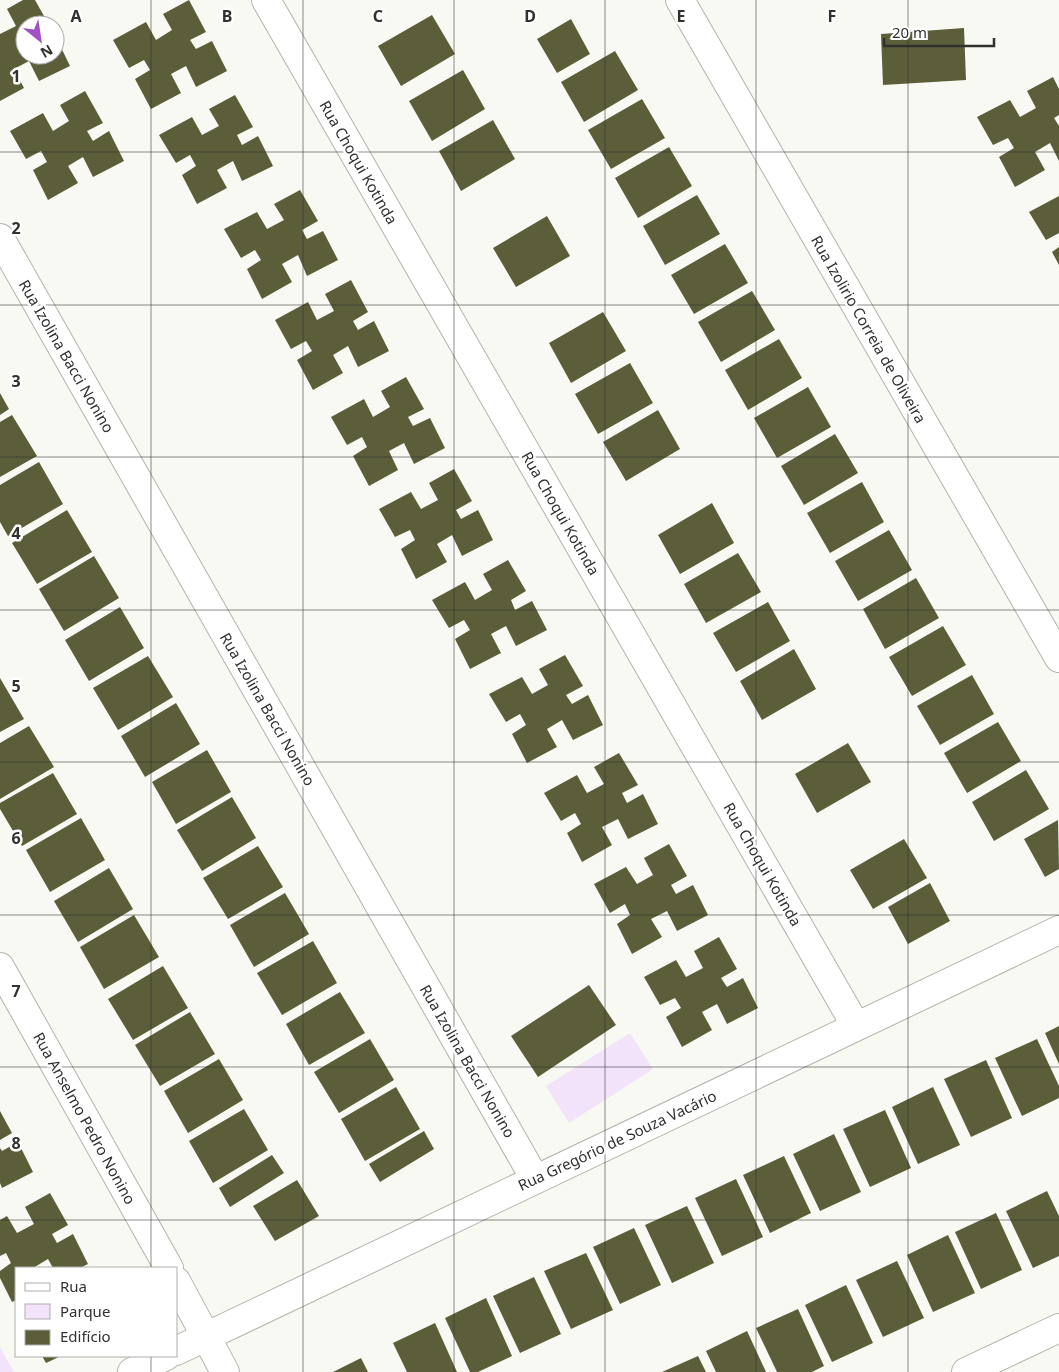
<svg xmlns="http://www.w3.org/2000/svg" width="1059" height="1372" font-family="'Noto Sans',sans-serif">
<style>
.green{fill:#f2e2fa}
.building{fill:#5c5e3a}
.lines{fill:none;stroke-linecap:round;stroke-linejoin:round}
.minor-casing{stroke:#b2b3ad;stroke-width:30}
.minor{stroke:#fff;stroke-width:28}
.grid{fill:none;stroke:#31322f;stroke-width:1;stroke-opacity:0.55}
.labels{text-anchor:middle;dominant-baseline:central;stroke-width:5;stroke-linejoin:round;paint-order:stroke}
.street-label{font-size:15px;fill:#31322f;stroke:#fff}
.grid-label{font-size:16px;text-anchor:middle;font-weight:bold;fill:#31322f;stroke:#fff;stroke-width:5;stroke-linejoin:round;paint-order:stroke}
</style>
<rect width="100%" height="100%" fill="#f8f9f2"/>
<path class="green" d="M630,1033L653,1069L569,1123L546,1086Z
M0,1347L14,1372H0Z"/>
<path class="building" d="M23,0H35L49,25H25V55H55V35L70,66L39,81L29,61L14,69L24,88L0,101V34L16,26L7,9Z
M189,0L206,32L190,40L196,49L212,41L227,71L196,87L186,66L171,74L181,93L151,109L135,79L150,70L144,60L129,68L113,40L146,22L156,40L172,30L163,14Z
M432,15L455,54L401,86L378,46Z
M571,19L590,54L557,73L537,39Z
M964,28L966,80L883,85L881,34Z
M615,51L638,90L584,122L561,82Z
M463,70L485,109L432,141L409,101Z
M1053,77L1059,89V115L1054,118L1059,126V161L1050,143L1035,152L1045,170L1015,187L999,157L1014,148L1008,138L993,145L977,117L1010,100L1020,117L1036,108L1027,91Z
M85,91L103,123L87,131L93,141L109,131L124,161L93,177L83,157L68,166L78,183L48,200L33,170L47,162L41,151L26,159L10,131L43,113L53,131L69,121L60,105Z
M235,95L253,127L237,135L242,145L258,136L273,166L242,181L233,161L217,170L227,188L197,204L182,175L196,166L190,155L176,163L159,135L192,117L202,135L219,126L209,109Z
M642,99L665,138L611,169L588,130Z
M493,120L515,159L461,191L439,151Z
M669,147L692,186L638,218L615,178Z
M300,190L318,221L302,230L307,239L323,231L338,260L307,276L298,255L282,264L292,282L262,299L247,269L261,260L255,250L241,258L224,229L257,212L267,229L284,220L274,204Z
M697,195L720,234L665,265L643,226Z
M1059,196V233L1046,240L1029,212Z
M547,216L570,256L516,287L493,248Z
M725,244L748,283L694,314L671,275Z
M1059,247V265L1052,252Z
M351,280L368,312L353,321L358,330L374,321L389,351L358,367L348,346L333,355L343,373L313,390L297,360L312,351L306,341L291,349L275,320L308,302L317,320L334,311L325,294Z
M752,291L775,330L721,362L698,322Z
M603,312L626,351L571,383L549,343Z
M779,339L802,378L748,410L725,370Z
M630,363L653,403L598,434L575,394Z
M406,377L424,409L408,417L413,426L430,418L445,448L414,464L404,443L389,451L398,470L369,486L353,456L367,447L362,437L347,445L331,417L364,399L373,417L390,407L381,391Z
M808,387L831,427L777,458L754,418Z
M0,393L9,409L0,415Z
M658,410L680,449L626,481L603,442Z
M12,415L37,456L0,477V422Z
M835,434L858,473L804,505L781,466Z
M39,462L63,504L8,536L0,522V485Z
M454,469L472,501L456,510L461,519L478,510L493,540L462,556L452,535L437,544L447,562L416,579L401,549L415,540L410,530L395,537L379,509L411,492L421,509L438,500L429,483Z
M862,482L884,522L830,553L807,513Z
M712,503L734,543L680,574L658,535Z
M67,510L92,552L37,584L12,543Z
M889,530L912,570L858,601L835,561Z
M738,553L761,592L706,623L684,584Z
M94,556L119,598L64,631L39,589Z
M508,560L526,591L511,600L515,610L532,601L547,630L516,646L506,626L491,634L501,653L470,669L455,639L470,630L464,620L449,628L432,600L465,582L475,600L492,590L483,574Z
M916,578L939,618L885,649L863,609Z
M768,602L790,641L736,672L713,633Z
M120,607L144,648L89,681L65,640Z
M943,626L966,665L912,696L889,657Z
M794,649L816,689L762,720L740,681Z
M565,655L583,686L566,695L572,704L588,695L603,725L573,740L562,720L547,729L557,747L527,763L512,734L526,725L520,714L506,722L489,694L522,677L532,694L548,685L539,669Z
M148,656L173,697L118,730L93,688Z
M972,675L994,714L940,745L917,706Z
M0,678L24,719L0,732Z
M176,703L200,744L145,777L121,736Z
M998,722L1021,761L967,793L944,753Z
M29,726L54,767L0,799V743Z
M848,743L871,782L817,813L795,774Z
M207,750L231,792L176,824L152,782Z
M619,753L638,785L622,793L627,803L643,794L658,824L628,839L618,819L602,827L612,845L582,862L567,833L581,824L575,813L561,821L544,793L577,775L587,793L604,784L594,767Z
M1026,770L1049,809L994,841L972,802Z
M53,773L77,814L22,846L0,809V803Z
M232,797L256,838L202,871L177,830Z
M81,818L105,860L50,892L26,850Z
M1058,820L1059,869L1045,877L1024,839Z
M904,839L927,878L873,909L850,870Z
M669,844L687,876L671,885L676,894L693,885L708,915L677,931L667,911L651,919L662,937L632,954L617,924L630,915L625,904L610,913L594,884L626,867L637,884L653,875L644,858Z
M258,846L283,887L228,919L203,878Z
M109,868L133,909L78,942L54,901Z
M930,883L950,921L908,944L888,907Z
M285,893L309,934L254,967L230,925Z
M134,915L159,957L104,989L80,947Z
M719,937L737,969L721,978L727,987L743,978L758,1008L727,1024L717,1004L702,1012L712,1030L682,1047L666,1017L681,1008L675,998L660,1005L644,977L676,960L686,977L703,968L694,951Z
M313,941L337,983L282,1015L257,973Z
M163,966L188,1008L133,1040L108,999Z
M589,985L616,1025L538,1077L511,1036Z
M340,992L365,1033L309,1065L286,1024Z
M190,1012L215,1054L160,1086L135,1045Z
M1059,1026V1064L1045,1033Z
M370,1039L394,1080L339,1113L314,1072Z
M1037,1039L1059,1086V1098L1022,1116L995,1058Z
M219,1059L243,1100L188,1133L164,1091Z
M986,1060L1012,1118L971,1137L944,1079Z
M396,1087L420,1129L365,1161L341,1119Z
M933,1087L960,1145L918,1164L892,1107Z
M244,1109L268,1150L213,1183L189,1141Z
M885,1110L911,1168L870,1187L843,1129Z
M0,1111L12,1133L0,1140Z
M424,1131L434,1149L380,1182L369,1164Z
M834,1134L861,1192L820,1211L793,1154Z
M18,1142L33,1172L2,1188L0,1183V1148L2,1151Z
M272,1155L284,1173L230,1207L219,1188Z
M784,1156L811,1213L770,1233L743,1175Z
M736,1179L763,1237L722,1256L695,1198Z
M297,1180L319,1216L275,1241L253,1206Z
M1047,1191L1059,1216V1256L1033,1268L1006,1211Z
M50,1193L68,1225L52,1234L57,1243L73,1234L88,1264L80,1268H53L48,1259L33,1268H16V1300L12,1302L0,1278V1271L11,1263L6,1253L0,1256V1220L7,1216L17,1233L34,1224L25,1207Z
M687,1206L714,1263L672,1283L645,1225Z
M996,1213L1022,1270L981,1289L955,1232Z
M634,1228L661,1285L620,1304L593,1247Z
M948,1235L975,1293L933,1312L907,1255Z
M586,1253L613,1310L571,1329L544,1271Z
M897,1261L924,1318L883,1337L856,1280Z
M534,1277L561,1334L520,1353L493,1296Z
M846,1285L873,1343L832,1362L805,1305Z
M486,1298L512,1356L478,1372H470L445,1318Z
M798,1309L824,1366L812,1372H777L756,1328Z
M435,1323L457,1372H407L393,1343Z
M747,1331L766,1372H716L706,1351Z
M42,1356H61L46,1363Z
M698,1356L706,1372H662Z
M361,1358L368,1372H333Z"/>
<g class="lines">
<defs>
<path id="minor" d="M266,0L856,1026
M680,0L1059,658
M0,238L535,1179
M0,967L169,1268
M176,1281L225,1372
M176,1351L1059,930
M132,1372L166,1356
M966,1372L1059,1328"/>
</defs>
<use href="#minor" class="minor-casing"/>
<use href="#minor" class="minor"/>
</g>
<path class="grid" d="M151,0V1268M303,0V1372M454,0V1372M605,0V1372M756,0V1372M908,0V1372M0,152H1059M0,305H1059M0,457H1059M0,610H1059M0,762H1059M0,915H1059M0,1067H1059M0,1220H1059M151,1356V1372"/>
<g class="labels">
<g class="street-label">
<text transform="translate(359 162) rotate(60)">Rua Choqui Kotinda</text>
<text transform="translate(869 329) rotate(60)">Rua Izolirio Correia de Oliveira</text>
<text transform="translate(67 356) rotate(60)">Rua Izolina Bacci Nonino</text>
<text transform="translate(561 513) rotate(60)">Rua Choqui Kotinda</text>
<text transform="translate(268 709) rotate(60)">Rua Izolina Bacci Nonino</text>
<text transform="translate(763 864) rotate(60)">Rua Choqui Kotinda</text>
<text transform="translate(468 1061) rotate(60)">Rua Izolina Bacci Nonino</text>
<text transform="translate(85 1118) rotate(61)">Rua Anselmo Pedro Nonino</text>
<text transform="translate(617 1140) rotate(-25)">Rua Gregório de Souza Vacário</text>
</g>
</g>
<g class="grid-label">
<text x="76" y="22">A</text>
<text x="227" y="22">B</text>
<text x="378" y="22">C</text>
<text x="530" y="22">D</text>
<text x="681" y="22">E</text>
<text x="832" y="22">F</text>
<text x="16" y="82">1</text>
<text x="16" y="234">2</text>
<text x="16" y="387">3</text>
<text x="16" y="539">4</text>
<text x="16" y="692">5</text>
<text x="16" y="844">6</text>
<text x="16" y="997">7</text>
<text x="16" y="1149">8</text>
</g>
<rect x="15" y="1267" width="162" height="90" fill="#ffffff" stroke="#adadac"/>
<rect x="25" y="1283" width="25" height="8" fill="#ffffff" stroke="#adadac"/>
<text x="60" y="1292" font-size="15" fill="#31322f">Rua</text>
<rect x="25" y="1304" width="25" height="15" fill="#f2e2fa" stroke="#adadac"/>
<text x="60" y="1317" font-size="15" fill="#31322f">Parque</text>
<rect x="25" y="1330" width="25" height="15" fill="#5c5e3a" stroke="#adadac"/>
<text x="60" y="1342" font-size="15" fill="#31322f">Edifício</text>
<g transform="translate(40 40) rotate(150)"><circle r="24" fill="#ffffff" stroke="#adadac"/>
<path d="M0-4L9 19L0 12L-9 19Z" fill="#a152c3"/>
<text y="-8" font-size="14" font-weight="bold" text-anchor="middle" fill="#31322f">N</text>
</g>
<path d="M884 38v8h110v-8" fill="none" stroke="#31322f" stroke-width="2.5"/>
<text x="892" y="38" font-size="15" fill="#31322f" stroke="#ffffff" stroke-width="4" paint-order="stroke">20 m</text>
</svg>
